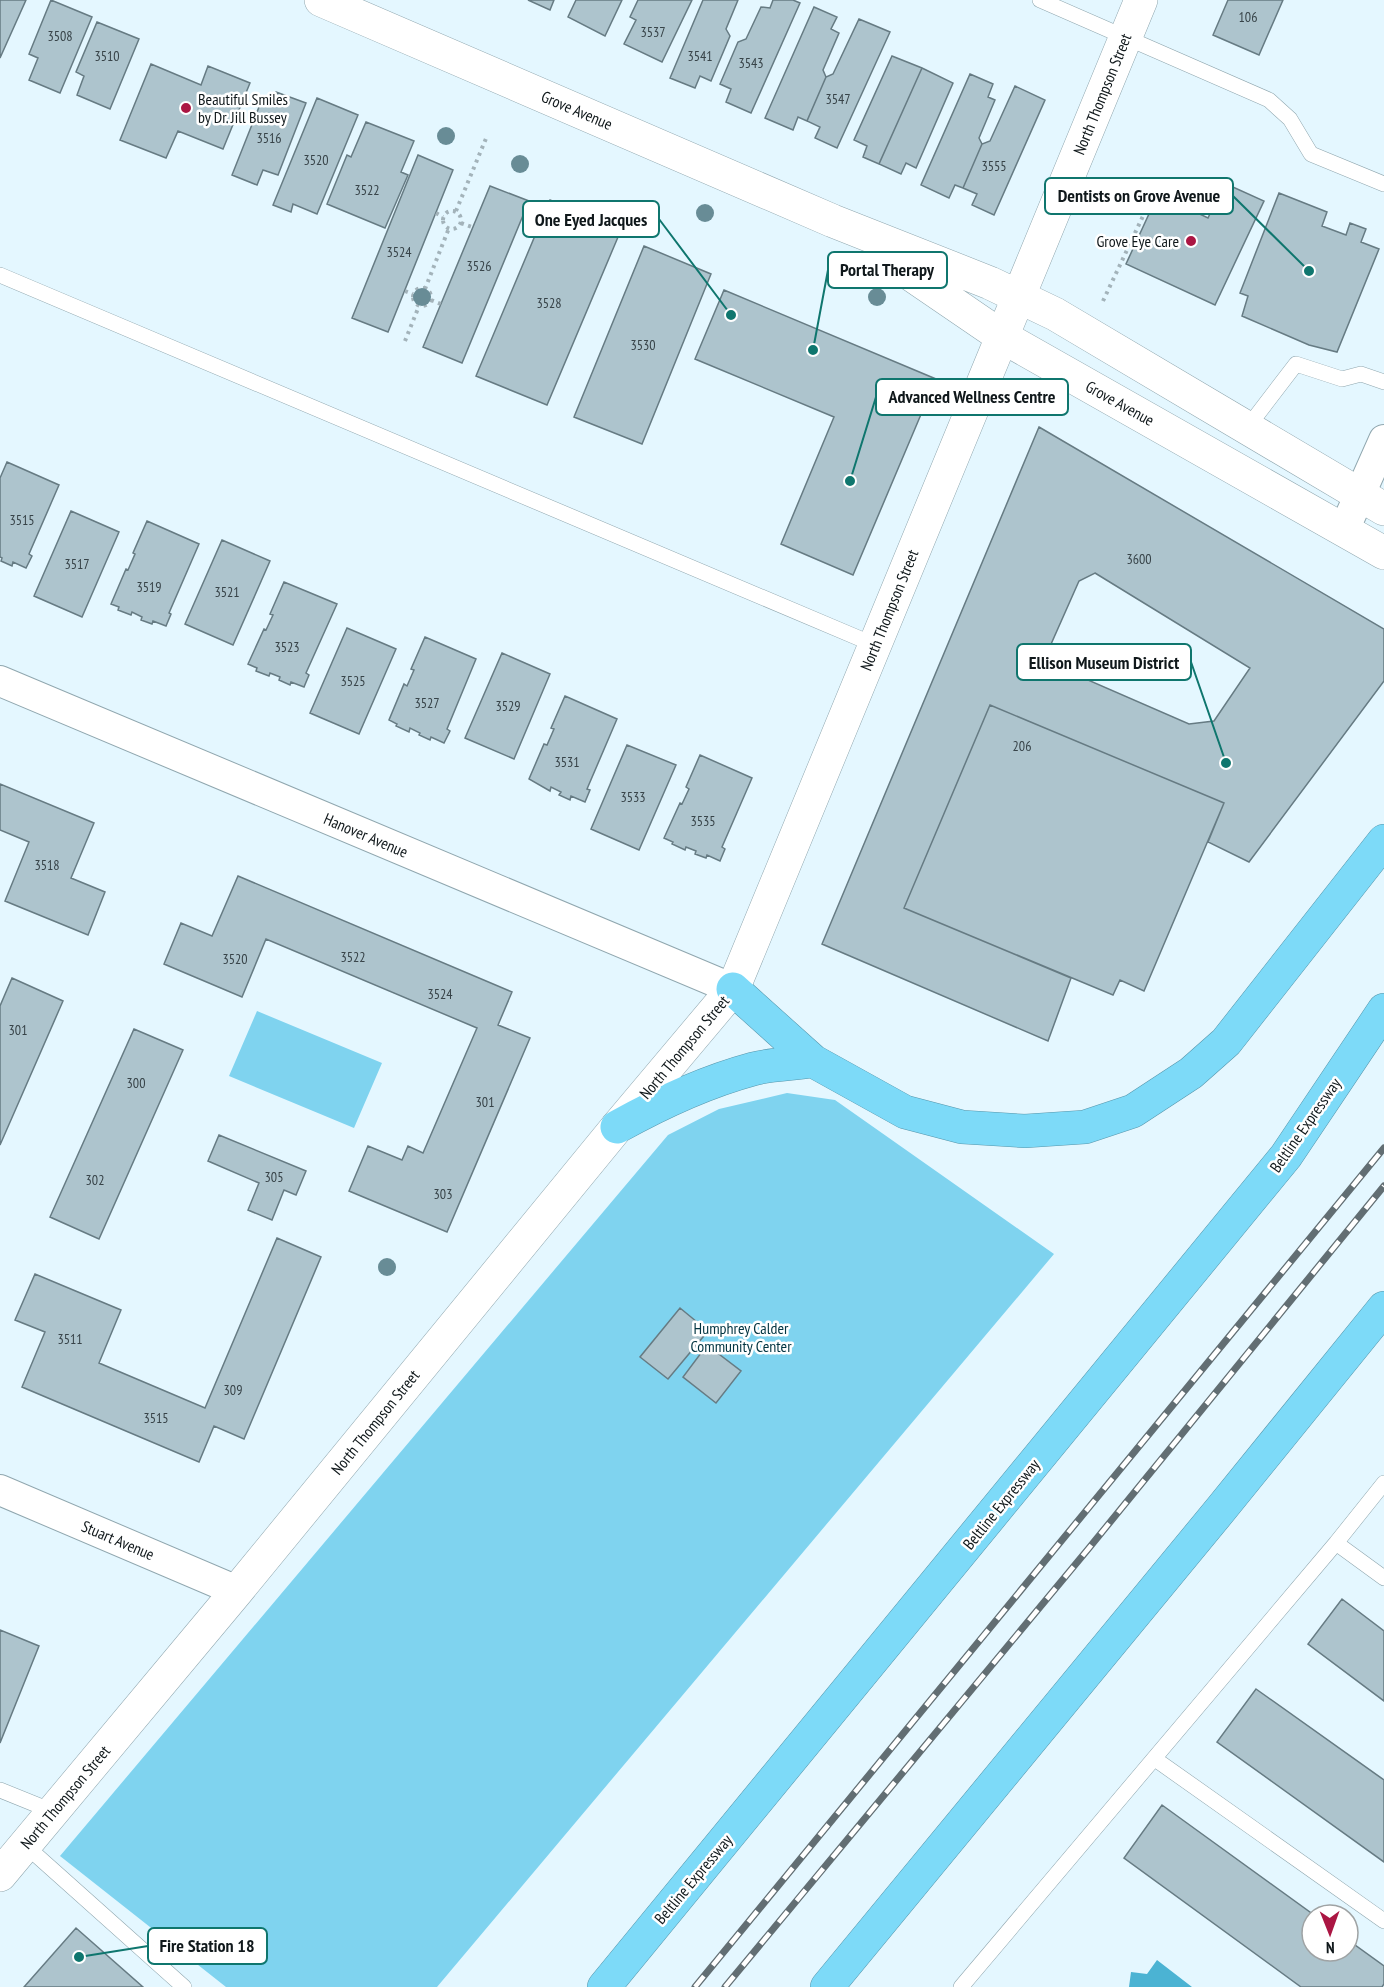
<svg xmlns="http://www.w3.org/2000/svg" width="1384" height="1987" font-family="'PT Sans Narrow',sans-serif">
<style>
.green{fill:#7fd3ef}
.water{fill:#4bb3d3}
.building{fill:#adc4cd;stroke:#667b83;stroke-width:1.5;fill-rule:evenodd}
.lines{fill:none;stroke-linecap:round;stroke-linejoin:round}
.lane-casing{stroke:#90a7af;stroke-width:16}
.street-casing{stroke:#90a7af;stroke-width:32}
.secondary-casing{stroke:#90a7af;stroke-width:34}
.highway-casing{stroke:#5796ab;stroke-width:34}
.path{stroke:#a3b3ba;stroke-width:4;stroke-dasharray:3 4.5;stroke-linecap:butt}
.lane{stroke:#fff;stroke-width:15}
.street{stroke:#fff;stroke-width:30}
.secondary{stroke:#fff;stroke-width:33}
.highway{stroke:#7ddaf8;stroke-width:33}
.rail-casing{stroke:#626e73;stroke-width:7}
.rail{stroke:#fff;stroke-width:4.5;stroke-dasharray:14;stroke-linecap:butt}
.tree{fill:#688c96}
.poi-dot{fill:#ab1643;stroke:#fff;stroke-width:2}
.labels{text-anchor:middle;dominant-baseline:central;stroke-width:5;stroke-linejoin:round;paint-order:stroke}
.number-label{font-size:14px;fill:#374348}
.street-label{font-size:16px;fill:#10181b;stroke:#fff}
.poi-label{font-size:16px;fill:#10181b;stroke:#fff;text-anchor:start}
.park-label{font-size:16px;fill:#023441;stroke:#fff}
.leader{fill:none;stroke:#0f766e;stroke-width:2}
.callout-dot{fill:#0f766e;stroke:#fff;stroke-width:2}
.callout{fill:#fff;stroke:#0f766e;stroke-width:2}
.callout-label{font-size:18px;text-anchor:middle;font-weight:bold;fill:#10181b}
</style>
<rect width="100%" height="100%" fill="#e4f7ff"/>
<path class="green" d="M257,1011L382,1063L354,1128L229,1076Z
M787,1093L835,1100L1054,1254L437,1987H226L60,1856L668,1135L719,1109Z"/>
<path class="water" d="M1157,1960L1192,1987H1129L1131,1972L1147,1974Z"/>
<path class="building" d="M0,0H26L0,58Z
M51,0L92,17L60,93L29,80L38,58L29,54Z
M528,0H554L550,10Z
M576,0H622L605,36L568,17Z
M638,0H692L662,62L624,44L636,20L630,17Z
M703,0H738L726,29L730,36L711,81L700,76L695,88L670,78Z
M773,0H793L800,3L751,113L726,102L731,89L720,84L738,42L746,39L761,7L770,8Z
M1228,0H1283L1259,55L1213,35Z
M814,7L837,17L831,29L839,33L823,70L826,77L807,121L798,117L793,130L765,118Z
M859,19L890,32L837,148L815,138L820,127L807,121L826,77L833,74Z
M97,22L139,39L110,109L77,95L84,76L76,72Z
M892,56L922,68L879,164L863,157L867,146L854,140Z
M151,64L201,85L208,66L250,83L223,149L178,131L166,158L120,140Z
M922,68L953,83L916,168L906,163L901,174L879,164Z
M970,74L993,84L988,97L995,100L979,138L982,144L963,188L955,185L949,198L921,185Z
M1015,86L1045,100L994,215L972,205L977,194L963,188L982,144L990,141Z
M276,92L306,103L278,175L263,170L257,185L232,175L261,102L271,106Z
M317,98L358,115L317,214L293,204L291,212L273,205Z
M366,122L414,141L401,172L408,175L385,228L327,204L347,155L351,157Z
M418,155L453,170L388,332L352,318Z
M1224,183L1264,201L1215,305L1126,264L1154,203L1178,214L1183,206L1208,218Z
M490,186L529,201L462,363L423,347Z
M1279,193L1327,212L1322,226L1346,235L1350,223L1366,229L1361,242L1379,249L1337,352L1309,345L1242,316L1248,296L1240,293Z
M550,200L621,230L547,405L476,376Z
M644,246L711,274L642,444L574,417Z
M724,290L936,379L853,575L781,544L834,417L695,359Z
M1039,427L1384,629V681L1249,862L1208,842L1224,803L990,705L904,908L1071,978L1048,1041L822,944ZM1095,573L1250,668L1214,721L1189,724L1058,667L1048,651L1079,581Z
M7,462L59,485L29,554L32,556L26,568L13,562L12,566L1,561L2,558L0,557V478Z
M71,511L119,532L82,617L34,596Z
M147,521L199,544L169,613L171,614L166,626L153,621L152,624L141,620L142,617L132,612L131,615L118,610L119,607L111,604L126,569L128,570L135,554L133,553Z
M222,540L270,561L233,645L185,624Z
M284,582L337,604L306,673L309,675L304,687L291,682L290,685L279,680L280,677L270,673L269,676L256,671L257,668L248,664L264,629L266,630L273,615L270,614Z
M347,628L396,649L359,734L310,713Z
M425,637L476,659L447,729L450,731L444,743L431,737L430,740L419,735L420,733L410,728L409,732L396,726L397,724L389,720L404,684L407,686L414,670L411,669Z
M502,653L550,674L514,759L465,738Z
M565,696L617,719L587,789L590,790L585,802L571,796L570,800L559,795L561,792L551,787L550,791L529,779L544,744L547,745L554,729L551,728Z
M990,705L1224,803L1144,991L1120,980L1113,995L904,908Z
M627,745L676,765L639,850L591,829Z
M700,755L752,778L722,847L725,849L720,861L707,855L706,858L695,854L696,851L686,847L685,850L672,844L673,842L664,838L680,803L682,804L689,789L686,787Z
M0,784L94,823L71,878L105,892L88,935L5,901L29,842L0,830Z
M238,876L512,992L498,1025L530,1038L447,1232L349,1191L368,1146L402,1160L408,1146L423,1153L477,1028L266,939L242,997L164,964L181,923L212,936Z
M12,978L63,1001L0,1145V1006Z
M134,1029L183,1050L99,1239L50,1217Z
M219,1135L306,1171L296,1195L284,1190L272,1220L248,1210L259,1183L208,1161Z
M277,1238L321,1257L244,1439L214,1426L199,1462L22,1387L45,1332L15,1320L35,1274L121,1310L99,1363L205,1408Z
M680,1308L708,1331L668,1379L640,1357Z
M707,1345L741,1371L716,1403L683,1377Z
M1342,1599L1384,1631V1701L1308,1644Z
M0,1630L39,1646L0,1743Z
M1256,1689L1384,1780V1862L1217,1742Z
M1162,1805L1314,1915H1312V1951H1348V1940L1384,1966V1984L1382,1987H1301L1124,1858Z
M76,1928L143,1987H24Z"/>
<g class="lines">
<defs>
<path id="lane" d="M1040,0L1269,100L1290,119L1311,154L1384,184
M0,275L875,645
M1247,428L1296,364L1342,379L1361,374L1384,382
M1336,1543L1384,1578
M1155,1759L1384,1921
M0,1790L52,1811
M25,1845L184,1987
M961,1987L1336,1543L1384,1483"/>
<path id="street" d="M1344,530L1384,440
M0,681L733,989
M0,1490L237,1591"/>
<path id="secondary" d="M321,0L833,221L990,283L1055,314L1384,509
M881,254L1001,336L1384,553
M0,1875L237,1591L617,1127L733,989L1141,0"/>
<path id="highway" d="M733,989L813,1061L905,1112L962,1127L1025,1131L1085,1127L1133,1111L1191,1073L1226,1042L1384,841
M617,1127C660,1103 705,1082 753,1069C772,1064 793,1064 813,1061
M604,1987L1286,1156L1384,1010
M827,1987L1221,1509L1384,1308"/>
</defs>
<use href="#lane" class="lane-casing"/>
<use href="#street" class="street-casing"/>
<use href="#secondary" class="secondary-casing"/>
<use href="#highway" class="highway-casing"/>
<path class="path" d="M443 220a9 9 0 1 1 18 0a9 9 0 1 1-18 0Z
M456,211L487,136
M436,213L443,217
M461,223L472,227
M413 297a9 9 0 1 1 18 0a9 9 0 1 1-18 0Z
M425,289L449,228
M405,291L413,294
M431,300L441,304
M1103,301L1151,199L1122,184
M405,341L419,306"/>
<use href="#lane" class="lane"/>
<use href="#street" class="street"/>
<use href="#secondary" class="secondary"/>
<use href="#highway" class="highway"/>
<defs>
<path id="rail" d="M695,1987L1384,1148
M725,1987L1089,1548L1384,1186"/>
</defs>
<use href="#rail" class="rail-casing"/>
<use href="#rail" class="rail"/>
</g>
<g class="tree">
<circle cx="446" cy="136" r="9"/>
<circle cx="520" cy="164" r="9"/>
<circle cx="705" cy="213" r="9"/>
<circle cx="422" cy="297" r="9"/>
<circle cx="877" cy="297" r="9"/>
<circle cx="387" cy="1267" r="9"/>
</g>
<g class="poi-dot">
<circle cx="186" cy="108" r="6"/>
<circle cx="1191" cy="241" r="6"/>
</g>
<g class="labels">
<g class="number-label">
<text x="1248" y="17">106</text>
<text x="653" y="32">3537</text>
<text x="60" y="36">3508</text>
<text x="107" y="56">3510</text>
<text x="700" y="56">3541</text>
<text x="751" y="63">3543</text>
<text x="838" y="99">3547</text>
<text x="269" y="138">3516</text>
<text x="316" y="160">3520</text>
<text x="994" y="166">3555</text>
<text x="367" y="190">3522</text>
<text x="399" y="252">3524</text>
<text x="479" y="266">3526</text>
<text x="549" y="303">3528</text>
<text x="643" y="345">3530</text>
<text x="22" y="520">3515</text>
<text x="1139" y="559">3600</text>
<text x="77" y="564">3517</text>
<text x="149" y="587">3519</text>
<text x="227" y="592">3521</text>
<text x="287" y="647">3523</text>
<text x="353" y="681">3525</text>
<text x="427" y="703">3527</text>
<text x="508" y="706">3529</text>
<text x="1022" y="746">206</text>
<text x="567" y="762">3531</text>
<text x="633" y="797">3533</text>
<text x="703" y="821">3535</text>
<text x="47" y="865">3518</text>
<text x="353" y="957">3522</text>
<text x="235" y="959">3520</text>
<text x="440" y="994">3524</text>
<text x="18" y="1030">301</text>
<text x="136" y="1083">300</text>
<text x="485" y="1102">301</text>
<text x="274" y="1177">305</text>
<text x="95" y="1180">302</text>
<text x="443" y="1194">303</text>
<text x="70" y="1339">3511</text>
<text x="233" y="1390">309</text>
<text x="156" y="1418">3515</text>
</g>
<g class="street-label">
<text transform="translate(1102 94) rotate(-68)">North Thompson Street</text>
<text transform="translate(577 110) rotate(23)">Grove Avenue</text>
<text transform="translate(1120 403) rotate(29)">Grove Avenue</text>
<text transform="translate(889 610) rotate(-68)">North Thompson Street</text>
<text transform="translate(366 835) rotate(23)">Hanover Avenue</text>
<text transform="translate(684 1047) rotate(-50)">North Thompson Street</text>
<text transform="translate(1305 1125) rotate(-55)">Beltline Expressway</text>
<text transform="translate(375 1422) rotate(-51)">North Thompson Street</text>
<text transform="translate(1001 1504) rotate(-51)">Beltline Expressway</text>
<text transform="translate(118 1540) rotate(23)">Stuart Avenue</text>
<text transform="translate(65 1797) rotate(-50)">North Thompson Street</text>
<text transform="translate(693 1879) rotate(-50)">Beltline Expressway</text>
</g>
<g class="poi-label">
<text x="198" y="99">Beautiful Smiles<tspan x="198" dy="18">by Dr. Jill Bussey</tspan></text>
<text x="1179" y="241" text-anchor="end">Grove Eye Care</text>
</g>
<g class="park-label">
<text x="741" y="1328">Humphrey Calder<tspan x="741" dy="18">Community Center</tspan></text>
</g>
</g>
<path class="leader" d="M1309 271L1233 196M731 315L659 219M813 350L828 270M850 481L876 397M1226 763L1191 662M79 1957L148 1946"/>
<g class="callout-dot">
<circle cx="1309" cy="271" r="6"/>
<circle cx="731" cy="315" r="6"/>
<circle cx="813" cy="350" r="6"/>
<circle cx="850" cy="481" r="6"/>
<circle cx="1226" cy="763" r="6"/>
<circle cx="79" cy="1957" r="6"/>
</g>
<g class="callout">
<rect x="1045" y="178" width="188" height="36" rx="6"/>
<rect x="523" y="201" width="136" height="36" rx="6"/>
<rect x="828" y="252" width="119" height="36" rx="6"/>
<rect x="876" y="379" width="192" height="36" rx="6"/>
<rect x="1017" y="644" width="174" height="36" rx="6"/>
<rect x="148" y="1928" width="119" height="36" rx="6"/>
</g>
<g class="callout-label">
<text x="1139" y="202">Dentists on Grove Avenue</text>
<text x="591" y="226">One Eyed Jacques</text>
<text x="887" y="276">Portal Therapy</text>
<text x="972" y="403">Advanced Wellness Centre</text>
<text x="1104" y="669">Ellison Museum District</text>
<text x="207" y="1952">Fire Station 18</text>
</g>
<g transform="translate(1330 1933) rotate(179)"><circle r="28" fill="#ffffff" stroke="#9fa3a4" stroke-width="1.5"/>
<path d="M0-4.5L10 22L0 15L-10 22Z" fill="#ab1643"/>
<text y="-9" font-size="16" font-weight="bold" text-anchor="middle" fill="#10181b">N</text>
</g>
</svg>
